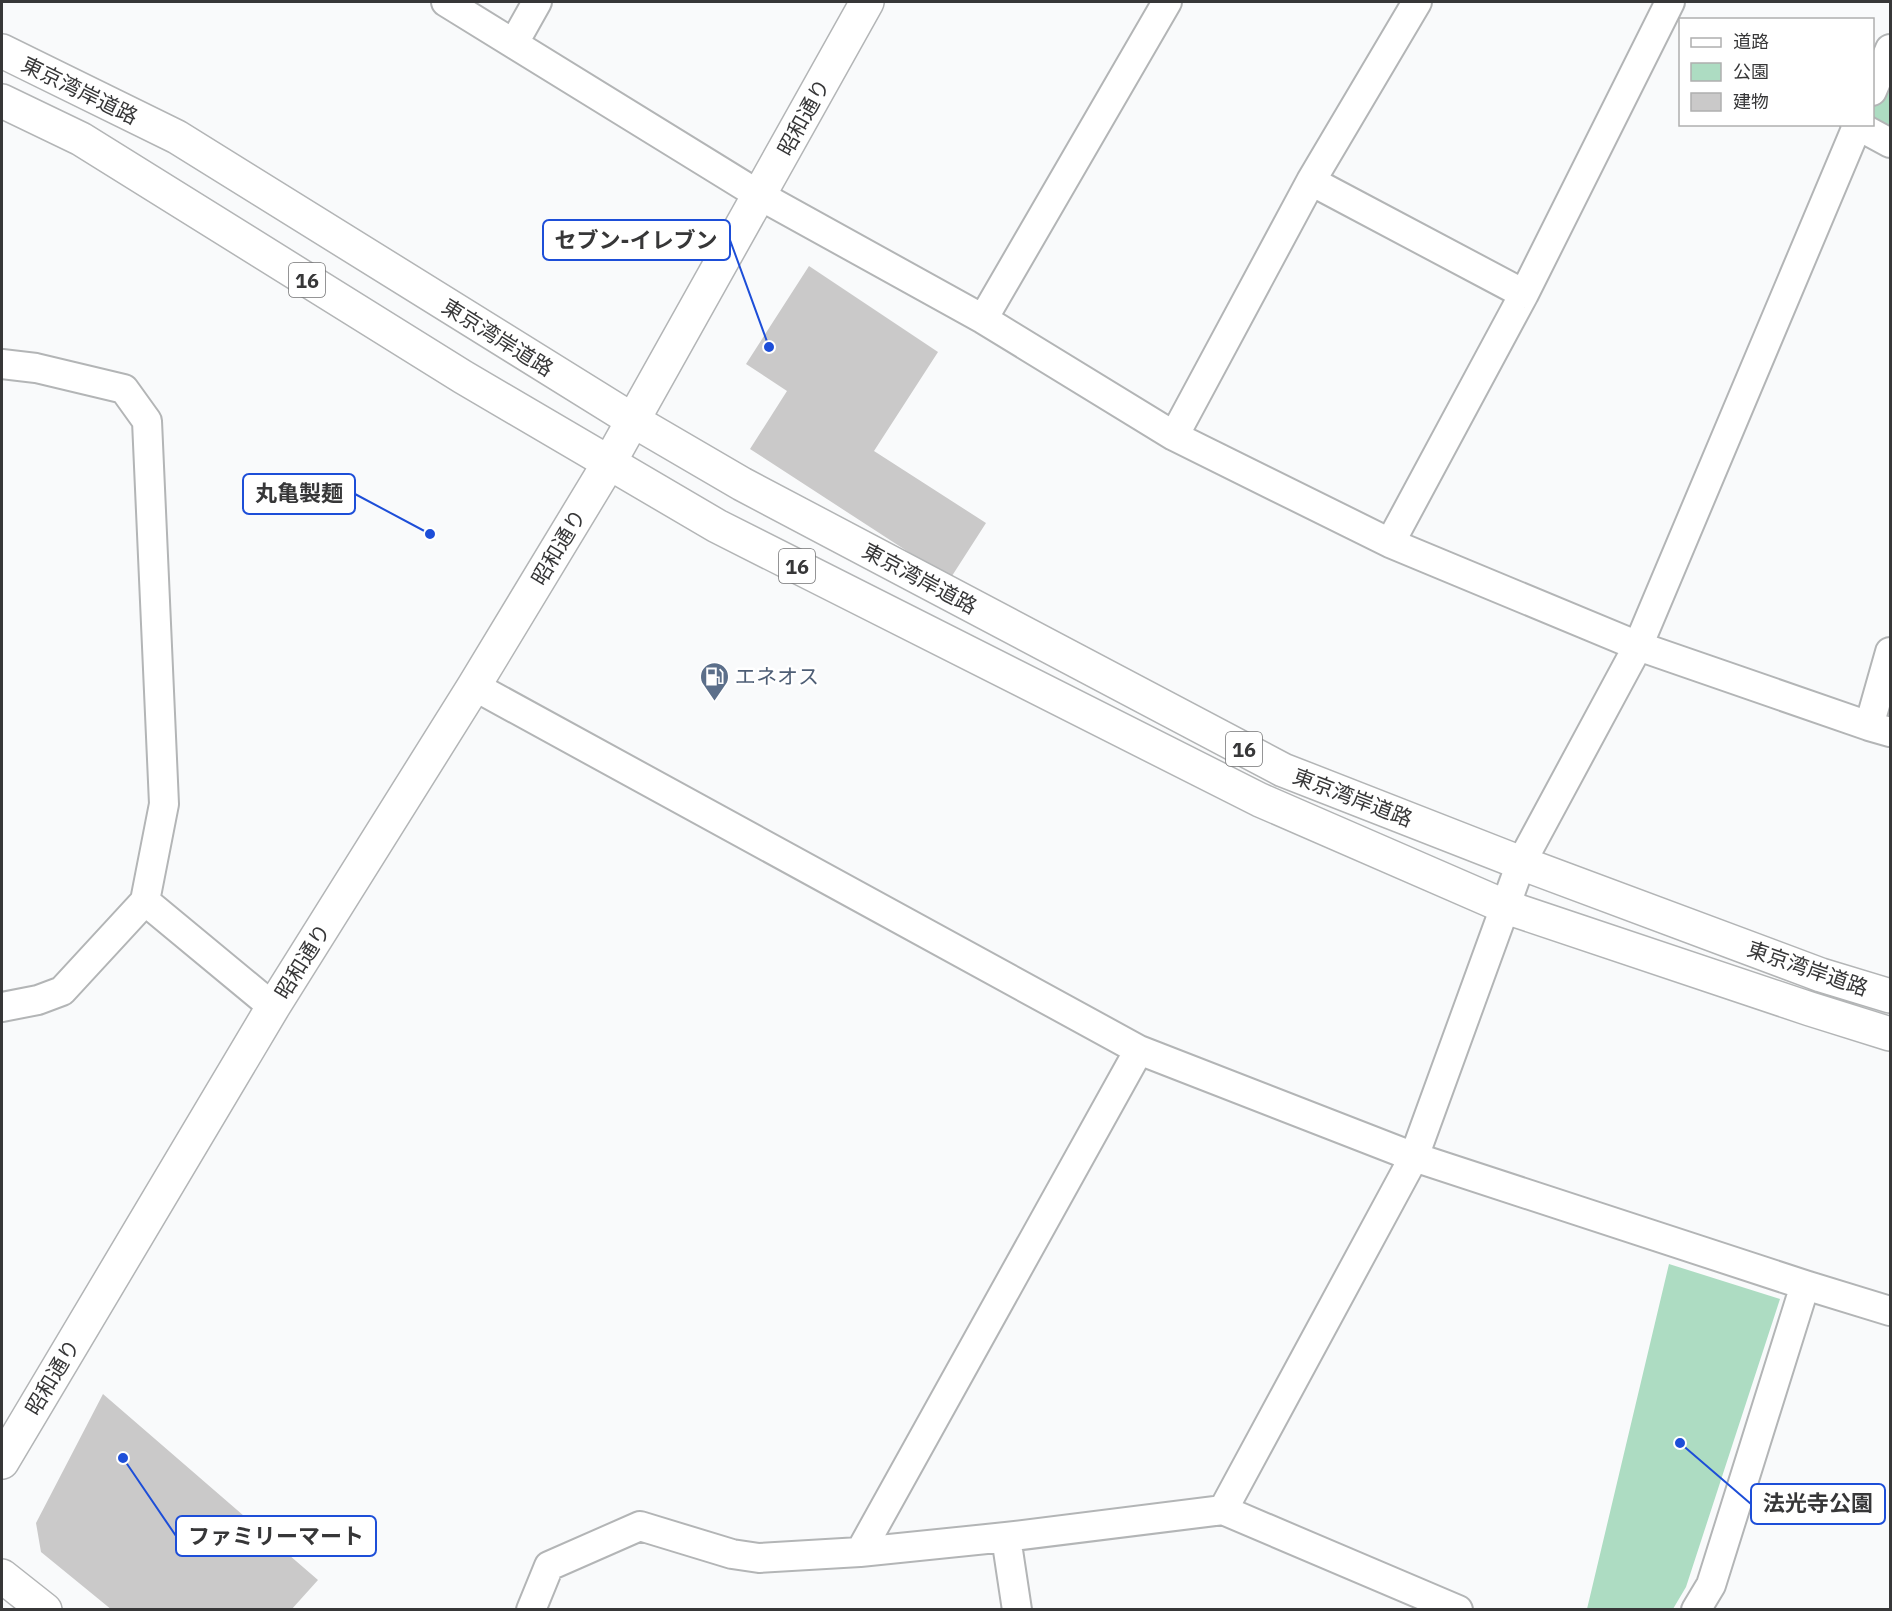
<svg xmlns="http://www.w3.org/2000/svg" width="1892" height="1611" font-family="'IBM Plex Sans','Noto Sans JP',sans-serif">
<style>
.green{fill:#addcc2}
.building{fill:#cac9c9}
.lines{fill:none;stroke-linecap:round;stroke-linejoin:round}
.minor-casing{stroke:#b3b5b6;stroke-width:32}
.tertiary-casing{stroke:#b3b5b6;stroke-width:36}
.primary-casing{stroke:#b3b5b6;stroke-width:36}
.trunk-casing{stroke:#b3b5b6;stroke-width:36}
.minor{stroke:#fff;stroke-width:28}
.tertiary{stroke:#fff;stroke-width:33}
.primary{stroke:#fff;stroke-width:33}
.trunk{stroke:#fff;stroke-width:33}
.labels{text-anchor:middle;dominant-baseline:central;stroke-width:5;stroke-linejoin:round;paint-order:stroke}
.shield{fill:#fff;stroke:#737374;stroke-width:1.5}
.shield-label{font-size:20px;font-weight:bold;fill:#373738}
.street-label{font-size:21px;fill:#373738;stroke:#fff}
.service-label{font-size:21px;fill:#4e5e75;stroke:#fff;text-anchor:start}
.leader{fill:none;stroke:#1d4ed8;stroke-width:2}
.callout-dot{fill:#1d4ed8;stroke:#fff;stroke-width:2}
.callout{fill:#fff;stroke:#1d4ed8;stroke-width:2}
.callout-label{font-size:22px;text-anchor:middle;font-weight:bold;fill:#373738}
</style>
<rect width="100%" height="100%" fill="#f9fafb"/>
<path class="green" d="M1890,49V143L1872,124L1873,91Z
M1669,1264L1780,1299L1686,1587L1673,1609H1587Z"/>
<path class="building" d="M809,266L938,352L874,451L986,523L950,579L750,449L787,391L746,364Z
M103,1394L318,1580L291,1610H112L41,1552L36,1523Z"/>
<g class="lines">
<defs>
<path id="minor" d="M446,2L759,195L983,319L1174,436L1390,543L1638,646L1869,726L1890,732
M514,43L537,2
M1872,91L1890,49
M1855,124L1890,143
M1311,181L1524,294
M983,319L1167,2
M2,364L36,368L124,389L147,421L164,804L145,901L273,1007
M1174,436L1311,181L1417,2
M1390,543L1524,294L1670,2
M474,686L1139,1050L1414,1157L1805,1285L1890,1311
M1869,726L1890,652
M2,1007L38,1000L62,991L145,901
M1223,1510L1414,1157L1521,863L1638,646L1858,124
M1006,1537L1017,1610
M860,1552L1139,1050
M531,1610L549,1566L640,1526L732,1554L759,1558L860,1552L1006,1537L1223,1510L1458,1610
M1696,1610L1711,1585L1805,1285"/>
<path id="tertiary" d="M2,1462L273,1007L474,686L609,463L867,2"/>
<path id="primary" d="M2,1576L45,1610"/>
<path id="trunk" d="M2,51L177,137L634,421L742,484L1283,770L1521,863L1821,975L1890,996
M2,101L81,139L463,377L717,526L1260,800L1506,907L1810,1009L1890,1034"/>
</defs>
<use href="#minor" class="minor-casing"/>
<use href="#tertiary" class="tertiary-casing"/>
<use href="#primary" class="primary-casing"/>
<use href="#trunk" class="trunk-casing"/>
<use href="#minor" class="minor"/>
<use href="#tertiary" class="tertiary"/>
<use href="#primary" class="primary"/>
<use href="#trunk" class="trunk"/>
</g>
<defs>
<symbol id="fuel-pin" viewBox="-11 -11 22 30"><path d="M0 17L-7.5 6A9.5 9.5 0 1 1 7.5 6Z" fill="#5c6f8a" stroke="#fff"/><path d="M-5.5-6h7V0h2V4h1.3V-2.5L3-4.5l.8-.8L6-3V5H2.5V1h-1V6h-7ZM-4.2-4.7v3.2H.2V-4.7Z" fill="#fff"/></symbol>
</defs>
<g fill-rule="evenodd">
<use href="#fuel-pin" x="698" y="660" width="33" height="45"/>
</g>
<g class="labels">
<g class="shield">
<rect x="289" y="263" width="36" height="34" rx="4.5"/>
<rect x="779" y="549" width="36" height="34" rx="4.5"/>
<rect x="1226" y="732" width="36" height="34" rx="4.5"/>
</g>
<g class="shield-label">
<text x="307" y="280">16</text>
<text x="797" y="566">16</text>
<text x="1244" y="749">16</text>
</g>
<g class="street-label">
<text transform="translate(80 90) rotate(26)">東京湾岸道路</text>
<text transform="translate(803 117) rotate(-61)">昭和通り</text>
<text transform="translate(498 337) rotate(32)">東京湾岸道路</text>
<text transform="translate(558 547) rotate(-59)">昭和通り</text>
<text transform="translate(920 578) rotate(28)">東京湾岸道路</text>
<text transform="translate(1353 797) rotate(21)">東京湾岸道路</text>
<text transform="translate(302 961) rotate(-58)">昭和通り</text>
<text transform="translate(1808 968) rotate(19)">東京湾岸道路</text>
<text transform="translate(52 1377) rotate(-59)">昭和通り</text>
</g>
<g class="service-label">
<text x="735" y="676">エネオス</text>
</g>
</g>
<path class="leader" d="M769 347L730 240M430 534L355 494M1680 1443L1751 1504M123 1458L176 1536"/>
<g class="callout-dot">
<circle cx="769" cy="347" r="6"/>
<circle cx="430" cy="534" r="6"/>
<circle cx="1680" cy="1443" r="6"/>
<circle cx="123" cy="1458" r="6"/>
</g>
<g class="callout">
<rect x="543" y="220" width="187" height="40" rx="6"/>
<rect x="243" y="474" width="112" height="40" rx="6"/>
<rect x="1751" y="1484" width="134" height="40" rx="6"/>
<rect x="176" y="1516" width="200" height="40" rx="6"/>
</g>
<g class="callout-label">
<text x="636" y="248">セブン-イレブン</text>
<text x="299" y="501">丸亀製麺</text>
<text x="1818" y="1511">法光寺公園</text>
<text x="276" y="1544">ファミリーマート</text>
</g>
<rect width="1892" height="1611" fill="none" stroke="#373738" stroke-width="6"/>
<rect x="1679" y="18" width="195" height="108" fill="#ffffff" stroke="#afafaf" stroke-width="1.5"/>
<rect x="1691" y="38" width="30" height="9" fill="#ffffff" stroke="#afafaf" stroke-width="1.5"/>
<text x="1733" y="48" font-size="18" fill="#373738">道路</text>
<rect x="1691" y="63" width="30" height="18" fill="#addcc2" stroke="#afafaf" stroke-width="1.5"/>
<text x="1733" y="78" font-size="18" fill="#373738">公園</text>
<rect x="1691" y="93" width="30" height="18" fill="#cac9c9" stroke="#afafaf" stroke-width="1.5"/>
<text x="1733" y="108" font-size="18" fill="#373738">建物</text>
</svg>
